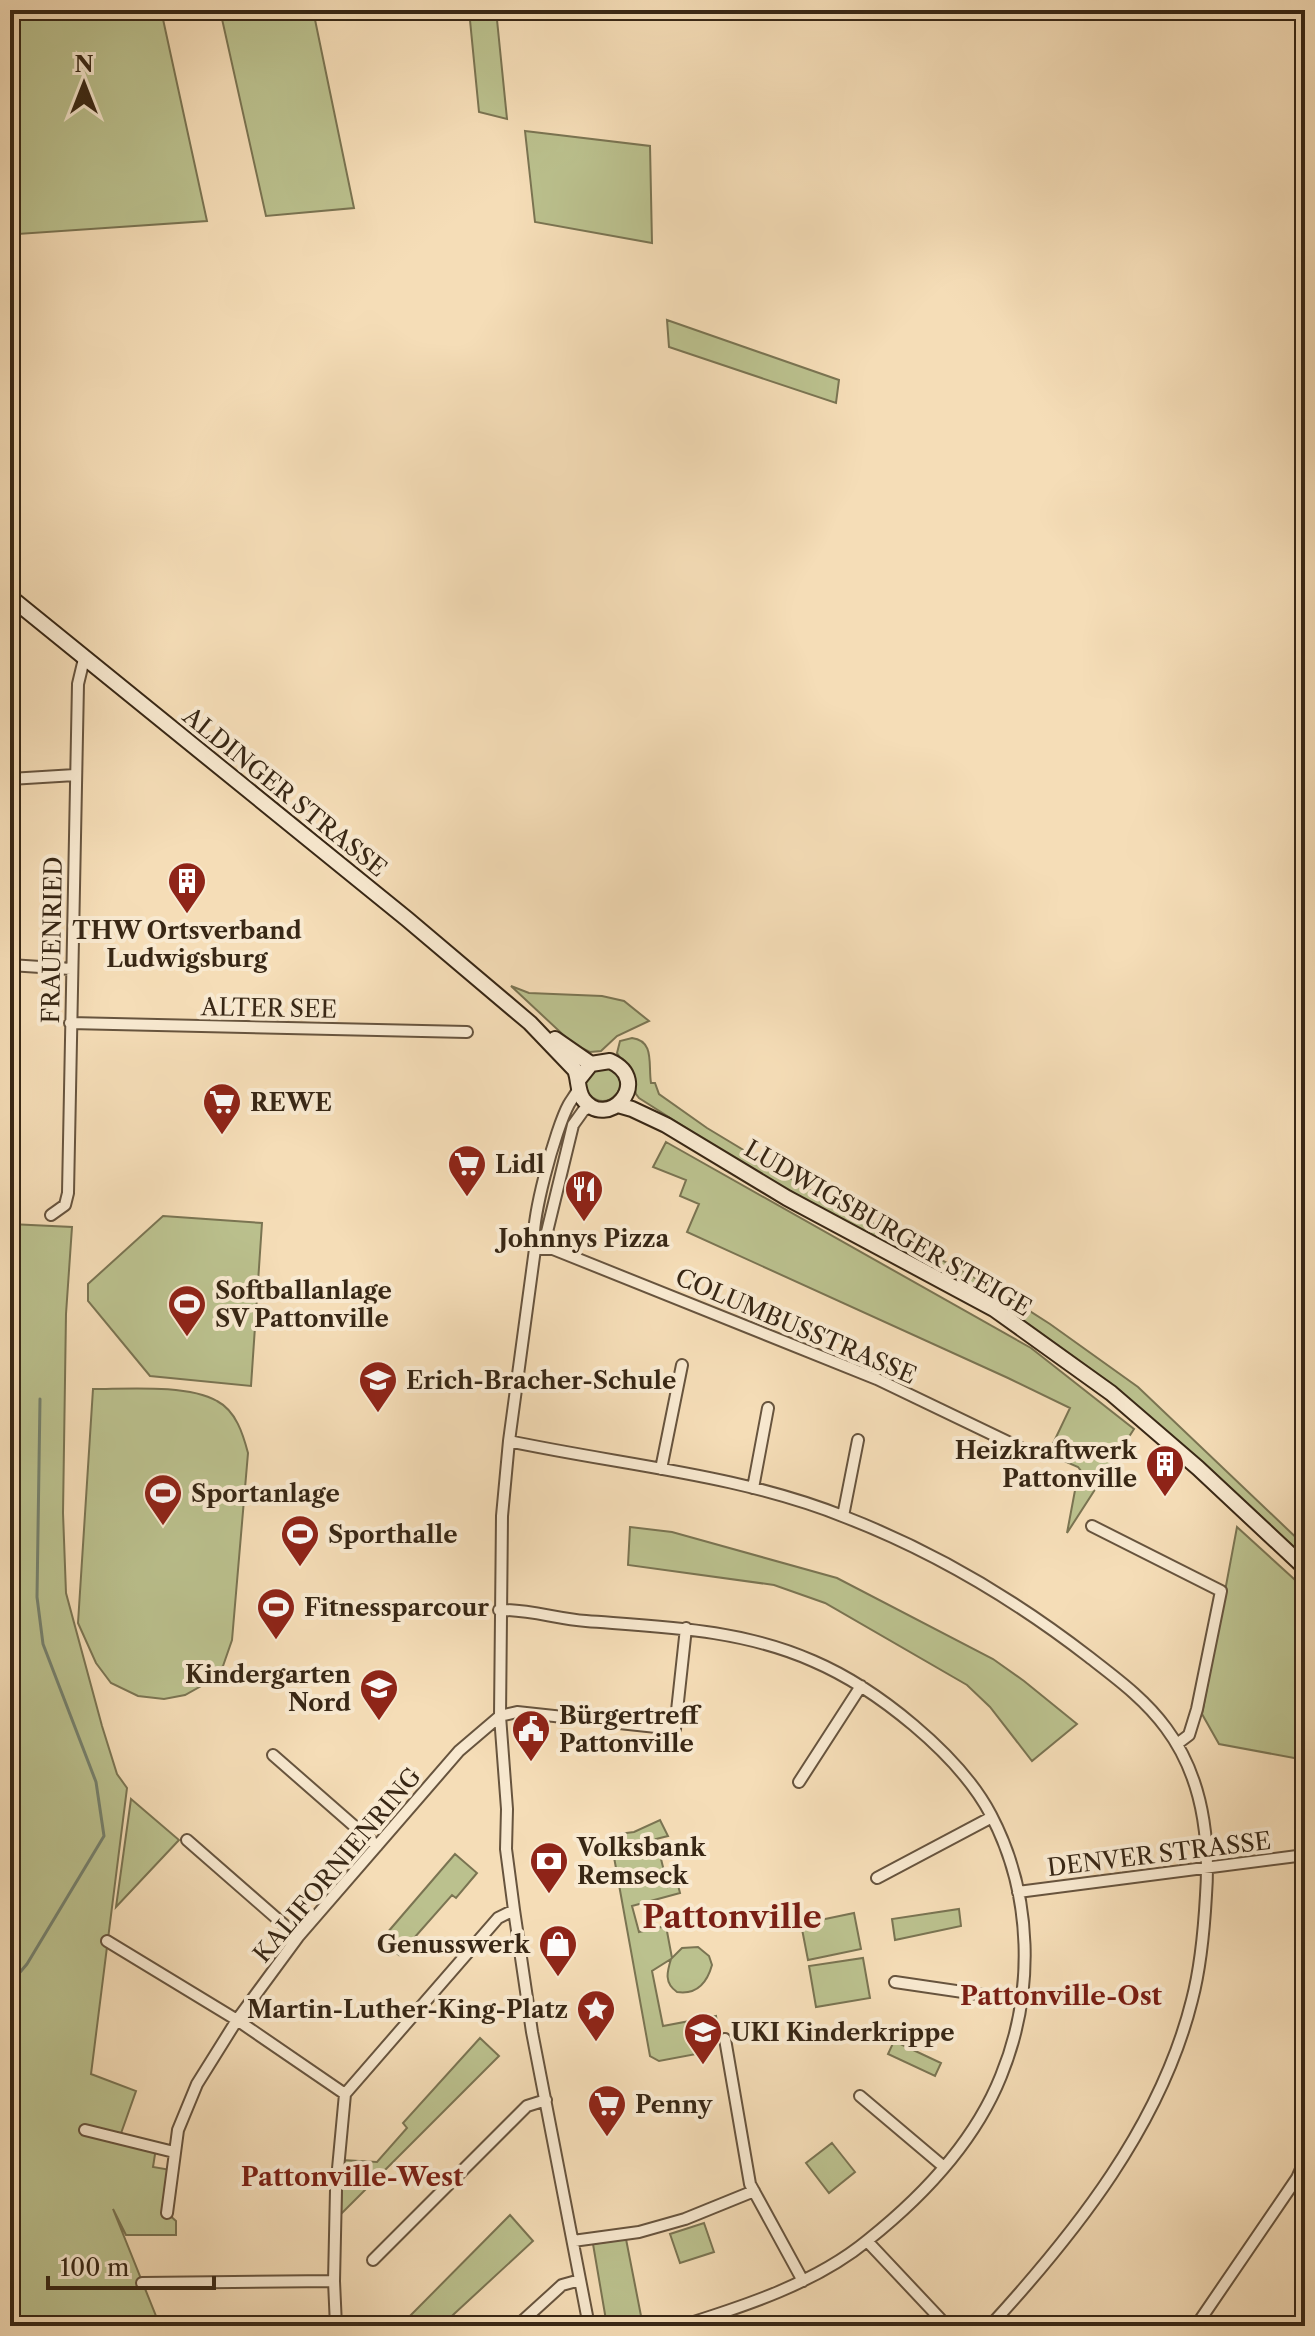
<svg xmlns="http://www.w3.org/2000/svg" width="1315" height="2336" font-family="'Libre Caslon Text',serif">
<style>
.green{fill:#bbc18e;stroke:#7a7452;stroke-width:2}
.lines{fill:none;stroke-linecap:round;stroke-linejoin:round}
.stream{stroke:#75816e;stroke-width:3}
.minor-casing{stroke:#67543e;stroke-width:14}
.secondary-casing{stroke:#382715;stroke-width:18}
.minor{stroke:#f8e9d0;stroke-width:10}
.secondary{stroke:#f8e9d0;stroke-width:14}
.labels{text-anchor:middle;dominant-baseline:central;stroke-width:8;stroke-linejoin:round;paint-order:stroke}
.street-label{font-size:24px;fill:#382715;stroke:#f8e9d0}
.poi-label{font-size:24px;font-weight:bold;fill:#382715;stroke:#f8e9d0;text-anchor:start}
.neighbourhood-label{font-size:26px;font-weight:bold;fill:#7a1f14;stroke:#f8e9d0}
.district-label{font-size:32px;font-weight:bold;fill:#7a1f14;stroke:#f8e9d0}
</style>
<rect width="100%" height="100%" fill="#f5ddb7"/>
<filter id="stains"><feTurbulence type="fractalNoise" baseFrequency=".0025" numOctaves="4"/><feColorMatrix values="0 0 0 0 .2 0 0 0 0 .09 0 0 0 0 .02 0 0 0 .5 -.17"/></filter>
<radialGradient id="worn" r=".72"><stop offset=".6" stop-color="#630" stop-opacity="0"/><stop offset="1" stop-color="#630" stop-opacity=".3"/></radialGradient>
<path class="green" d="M10,10H161L207,221L18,234L10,188Z
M220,10H313L354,208L266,216Z
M469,10H496L507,119L479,112Z
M525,131L650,146L652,243L535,222Z
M667,320L839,380L836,403L669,347Z
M511,986L529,993L602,996L624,1001L649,1021L617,1036L601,1051L590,1052L573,1044Z
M632,1038C655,1041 648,1064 651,1083H655L659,1094L707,1128L803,1186L992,1287L1050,1324L1138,1387L1305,1546V1562L1113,1389L741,1163L639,1098L636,1094L632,1077L617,1053L620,1041Z
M586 1084a17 17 0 1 1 34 0a17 17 0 1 1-34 0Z
M666,1142L1031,1348L1134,1429L1067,1533L1076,1485L1081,1471L1078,1467L1048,1454L1070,1408L1008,1378L687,1232L699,1204L680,1196L686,1180L653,1167Z
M163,1216L262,1223L251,1386L150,1376L88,1301V1284Z
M10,1224L72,1227L66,1314L63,1513L66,1593L102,1726L117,1774L127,1788L91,2074L136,2091L119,2139L156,2148L153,2167L171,2170L167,2213L176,2221V2235H126L113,2209L160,2326H10Z
M93,1389C126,1389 187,1384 217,1401C236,1411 243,1434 248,1453L232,1640L223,1666L203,1685L185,1695L164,1699L138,1696L111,1683L96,1663L78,1623Z
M630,1527L672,1532L837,1578L993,1659L1024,1681L1077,1724L1032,1761L990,1707L967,1685L825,1603L774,1585L628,1565Z
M1237,1527L1305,1589V1760L1219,1744L1202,1714Z
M131,1799L179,1840L116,1907Z
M660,1820L668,1836L656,1839L668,1887L678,1885L680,1893L632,1906L639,1932L666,1926L672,1958L682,1948L698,1947L709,1956L712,1965C707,1983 697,1995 677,1992C664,1983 667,1972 671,1959L652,1971L663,2026L716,2016L718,2029L705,2032L707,2052L659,2061L650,2056L610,1835L634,1832Z
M455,1854L477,1873L456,1898L452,1895L399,1955L381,1940Z
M959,1909L961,1926L895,1940L892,1919Z
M854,1913L861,1949L808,1960L801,1924Z
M863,1958L870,1998L816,2007L809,1966Z
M480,2038L499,2056L341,2214L343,2160L377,2162L407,2128L403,2123Z
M894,2041L941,2063L935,2076L888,2054Z
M832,2143L855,2172L829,2193L806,2163Z
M510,2215L533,2241L441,2326H400Z
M704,2223L714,2252L680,2263L670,2234Z
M626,2239L643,2326H607L593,2244Z"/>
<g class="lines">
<path class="stream" d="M10,1984L27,1964L104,1836L96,1782L43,1644L37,1597L40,1399"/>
<defs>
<path id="minor" d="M10,779L75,775
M10,965L71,969
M70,1023L467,1032
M579,1088C576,1094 572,1099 569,1104C556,1127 528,1226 535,1249L509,1441L502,1516L500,1716L507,1809L506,1849L514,1910L532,2032L589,2326
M51,1215L65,1205L68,1193L78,684L84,659
M535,1249H553L877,1379L1035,1455
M535,1249L546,1236L573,1125L583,1111L591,1106
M509,1441C621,1465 738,1474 845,1517C933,1551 1014,1599 1089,1657C1116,1678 1145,1699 1166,1728C1202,1776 1210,1838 1206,1895C1204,1931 1201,1966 1192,2000C1161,2125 1076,2232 990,2326
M661,1469L682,1365
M753,1488L768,1408
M843,1516L858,1440
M1092,1526L1221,1591L1197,1709L1189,1735L1177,1744
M499,1610C528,1609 557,1619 586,1621C664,1627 741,1629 813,1661C876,1688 959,1754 991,1815C1033,1895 1035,1993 1001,2076C975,2141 922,2197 868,2240C816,2283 745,2306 681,2326
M273,1755L377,1846
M799,1782L861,1686
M187,1840L298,1937
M877,1878L992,1817
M1018,1892L1305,1855
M107,1941L237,2020L197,2084L178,2130L167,2213
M895,1982L1024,2001
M725,2039L750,2184L803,2281
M345,2094L237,2020L298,1937L459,1751L500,1716L517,1712L675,1729L686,1628
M860,2096L944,2167
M85,2130L174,2152
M573,2241L639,2232L685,2219L754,2191
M867,2241L947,2326
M373,2260L527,2106L546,2100
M142,2283L334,2281
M336,2326L334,2281L336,2190L345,2094L498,1918L514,1910
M517,2326L562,2285L580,2280
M1196,2326L1297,2178L1305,2160"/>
<path id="secondary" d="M10,597L407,919L530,1023L575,1070C579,1079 577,1090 583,1099C607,1132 654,1081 610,1061L591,1064L579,1079
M555,1039L591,1064
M618,1105L632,1109L666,1125L787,1198L994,1309L1111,1393L1198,1468L1305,1568"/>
</defs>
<use href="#minor" class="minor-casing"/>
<use href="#secondary" class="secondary-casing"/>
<use href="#minor" class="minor"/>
<use href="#secondary" class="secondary"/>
</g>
<defs>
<symbol id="building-pin" viewBox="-11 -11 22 30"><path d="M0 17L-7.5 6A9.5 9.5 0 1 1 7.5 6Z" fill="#8f2418" stroke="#f8e9d0"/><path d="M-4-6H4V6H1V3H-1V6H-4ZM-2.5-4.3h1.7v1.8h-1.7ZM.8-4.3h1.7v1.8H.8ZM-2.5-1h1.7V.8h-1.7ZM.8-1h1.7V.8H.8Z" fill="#fff"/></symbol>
<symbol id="supermarket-pin" viewBox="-11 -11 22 30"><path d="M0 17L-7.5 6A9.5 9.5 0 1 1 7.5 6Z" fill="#8f2418" stroke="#f8e9d0"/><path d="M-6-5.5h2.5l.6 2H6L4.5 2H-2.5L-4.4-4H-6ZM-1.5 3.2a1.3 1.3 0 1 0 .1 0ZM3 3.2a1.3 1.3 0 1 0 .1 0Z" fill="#fff"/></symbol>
<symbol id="restaurant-pin" viewBox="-11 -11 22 30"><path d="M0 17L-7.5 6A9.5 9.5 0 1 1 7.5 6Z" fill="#8f2418" stroke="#f8e9d0"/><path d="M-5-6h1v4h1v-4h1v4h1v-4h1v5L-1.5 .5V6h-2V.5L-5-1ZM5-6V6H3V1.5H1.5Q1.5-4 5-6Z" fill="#fff"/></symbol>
<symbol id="stadium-pin" viewBox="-11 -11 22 30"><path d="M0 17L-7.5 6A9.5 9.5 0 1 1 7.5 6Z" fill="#8f2418" stroke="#f8e9d0"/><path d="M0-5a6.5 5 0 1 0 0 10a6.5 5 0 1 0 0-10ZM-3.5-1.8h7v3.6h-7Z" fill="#fff"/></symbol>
<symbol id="school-pin" viewBox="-11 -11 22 30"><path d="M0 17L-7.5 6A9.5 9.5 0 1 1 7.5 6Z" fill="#8f2418" stroke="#f8e9d0"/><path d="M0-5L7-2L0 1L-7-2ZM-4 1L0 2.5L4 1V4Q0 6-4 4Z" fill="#fff"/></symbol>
<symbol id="civic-pin" viewBox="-11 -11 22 30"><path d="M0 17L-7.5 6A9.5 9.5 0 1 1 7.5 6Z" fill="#8f2418" stroke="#f8e9d0"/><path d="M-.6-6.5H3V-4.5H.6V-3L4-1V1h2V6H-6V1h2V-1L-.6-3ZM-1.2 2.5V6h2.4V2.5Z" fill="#fff"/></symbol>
<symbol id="bank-pin" viewBox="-11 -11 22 30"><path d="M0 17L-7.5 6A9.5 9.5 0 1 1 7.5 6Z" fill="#8f2418" stroke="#f8e9d0"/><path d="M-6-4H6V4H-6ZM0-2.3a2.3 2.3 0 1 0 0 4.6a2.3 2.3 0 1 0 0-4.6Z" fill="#fff"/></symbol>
<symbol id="shop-pin" viewBox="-11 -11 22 30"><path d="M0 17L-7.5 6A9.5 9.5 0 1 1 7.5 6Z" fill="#8f2418" stroke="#f8e9d0"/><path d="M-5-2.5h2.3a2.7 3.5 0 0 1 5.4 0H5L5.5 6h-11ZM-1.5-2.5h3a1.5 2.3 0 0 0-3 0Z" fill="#fff"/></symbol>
<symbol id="sight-pin" viewBox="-11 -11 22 30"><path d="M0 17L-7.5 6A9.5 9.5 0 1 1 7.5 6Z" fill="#8f2418" stroke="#f8e9d0"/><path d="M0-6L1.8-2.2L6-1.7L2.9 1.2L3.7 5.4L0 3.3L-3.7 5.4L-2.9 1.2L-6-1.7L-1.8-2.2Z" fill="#fff"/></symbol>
</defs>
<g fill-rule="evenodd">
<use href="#building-pin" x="165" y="859" width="44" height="60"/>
<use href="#supermarket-pin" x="200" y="1080" width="44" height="60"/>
<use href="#supermarket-pin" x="445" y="1142" width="44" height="60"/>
<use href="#restaurant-pin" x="562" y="1167" width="44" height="60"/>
<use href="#stadium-pin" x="165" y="1282" width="44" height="60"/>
<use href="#school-pin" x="356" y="1358" width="44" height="60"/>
<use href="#building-pin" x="1143" y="1442" width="44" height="60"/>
<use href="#stadium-pin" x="141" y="1471" width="44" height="60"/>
<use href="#stadium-pin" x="278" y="1512" width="44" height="60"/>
<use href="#stadium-pin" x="254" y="1585" width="44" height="60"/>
<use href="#school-pin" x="357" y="1666" width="44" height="60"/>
<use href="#civic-pin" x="509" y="1707" width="44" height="60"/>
<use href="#bank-pin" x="527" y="1839" width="44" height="60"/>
<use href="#shop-pin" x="536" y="1922" width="44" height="60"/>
<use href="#sight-pin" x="574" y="1987" width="44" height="60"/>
<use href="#school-pin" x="681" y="2010" width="44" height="60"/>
<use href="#supermarket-pin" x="585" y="2082" width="44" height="60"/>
</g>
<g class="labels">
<g class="street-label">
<text transform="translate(285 792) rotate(39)">ALDINGER STRASSE</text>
<text transform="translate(52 940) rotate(-89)">FRAUENRIED</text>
<text transform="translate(269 1008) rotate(1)">ALTER SEE</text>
<text transform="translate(888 1228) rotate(30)">LUDWIGSBURGER STEIGE</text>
<text transform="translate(796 1326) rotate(23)">COLUMBUSSTRASSE</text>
<text transform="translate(1159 1854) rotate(-7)">DENVER STRASSE</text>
<text transform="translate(337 1865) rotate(-50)">KALIFORNIENRING</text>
</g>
<g class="poi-label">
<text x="187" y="930" text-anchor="middle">THW Ortsverband<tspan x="187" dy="28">Ludwigsburg</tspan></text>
<text x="250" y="1102">REWE</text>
<text x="495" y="1164">Lidl</text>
<text x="584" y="1238" text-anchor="middle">Johnnys Pizza</text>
<text x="215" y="1290">Softballanlage<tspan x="215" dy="28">SV Pattonville</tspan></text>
<text x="406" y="1380">Erich-Bracher-Schule</text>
<text x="1137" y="1450" text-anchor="end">Heizkraftwerk<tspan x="1137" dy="28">Pattonville</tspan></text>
<text x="191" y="1493">Sportanlage</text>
<text x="328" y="1534">Sporthalle</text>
<text x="304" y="1607">Fitnessparcour</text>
<text x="351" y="1674" text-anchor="end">Kindergarten<tspan x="351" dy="28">Nord</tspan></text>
<text x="559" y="1715">Bürgertreff<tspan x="559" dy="28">Pattonville</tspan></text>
<text x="577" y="1847">Volksbank<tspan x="577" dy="28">Remseck</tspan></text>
<text x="530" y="1944" text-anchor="end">Genusswerk</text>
<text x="568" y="2009" text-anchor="end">Martin-Luther-King-Platz</text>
<text x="731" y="2032">UKI Kinderkrippe</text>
<text x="635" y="2104">Penny</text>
</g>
<g class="neighbourhood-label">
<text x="1061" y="1996">Pattonville-Ost</text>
<text x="352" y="2177">Pattonville-West</text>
</g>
<g class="district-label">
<text x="732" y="1916">Pattonville</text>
</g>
</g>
<rect width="1315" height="2336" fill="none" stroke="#f5ddb7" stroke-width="40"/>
<rect x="12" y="12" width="1291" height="2312" fill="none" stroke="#382715" stroke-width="4"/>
<rect x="20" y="20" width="1275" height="2296" fill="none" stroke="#382715" stroke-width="2"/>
<g transform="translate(84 84)" stroke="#f8e9d0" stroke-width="6" paint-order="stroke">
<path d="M0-6L14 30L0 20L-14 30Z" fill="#382715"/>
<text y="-12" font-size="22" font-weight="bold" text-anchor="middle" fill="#382715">N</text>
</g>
<path d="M48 2276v12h166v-12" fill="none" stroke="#382715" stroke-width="4"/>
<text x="60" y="2276" font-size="24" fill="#382715" stroke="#f8e9d0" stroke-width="6" paint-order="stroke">100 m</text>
<rect width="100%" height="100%" filter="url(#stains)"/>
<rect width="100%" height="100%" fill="url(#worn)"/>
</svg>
